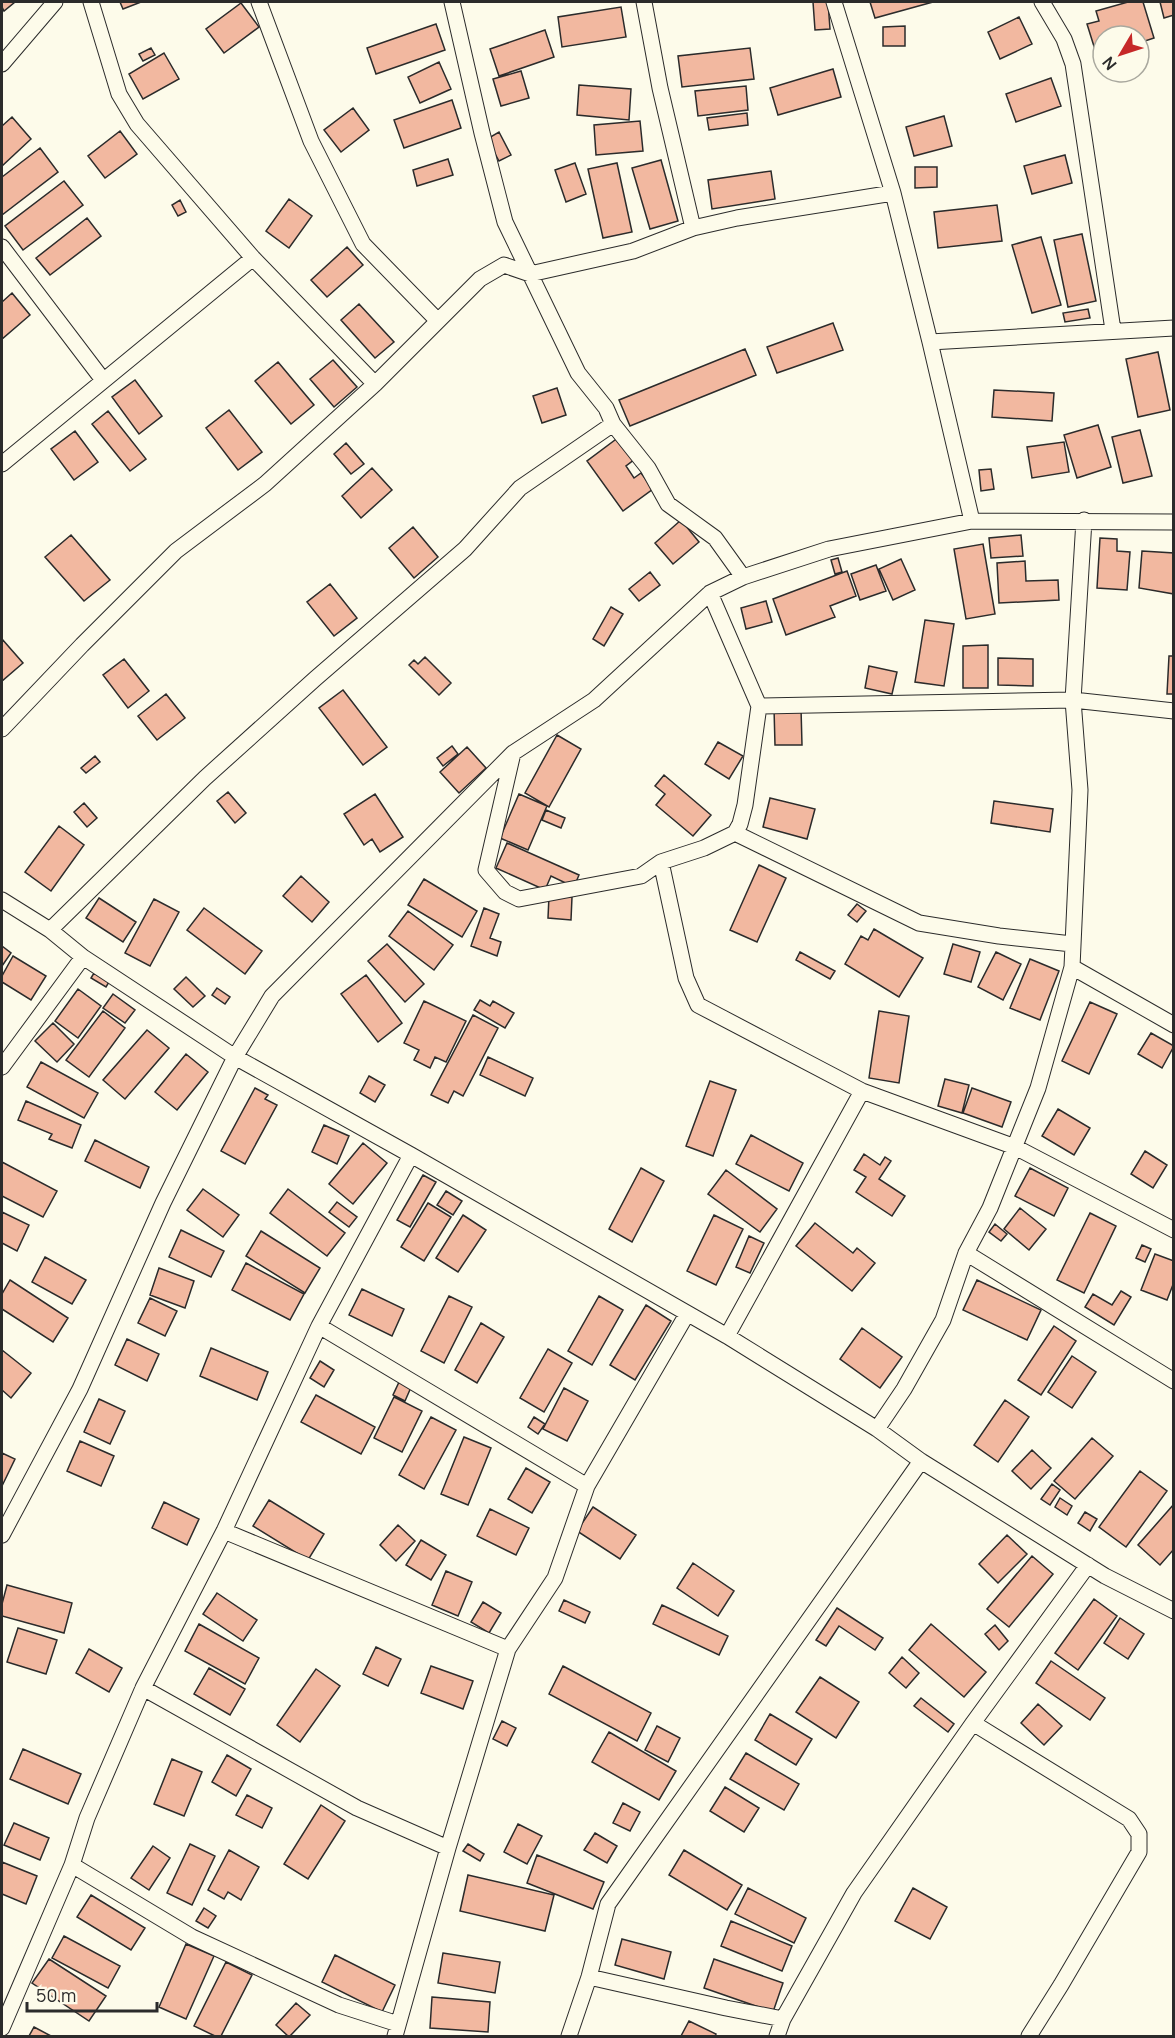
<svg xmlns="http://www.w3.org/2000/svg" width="1175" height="2038" font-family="Manrope,sans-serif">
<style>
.building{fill:#f2b8a0;stroke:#2b2b2b;stroke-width:1.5}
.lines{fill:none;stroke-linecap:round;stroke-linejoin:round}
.minor-casing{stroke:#2b2b2b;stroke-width:17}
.minor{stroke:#fdfbea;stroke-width:15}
</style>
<rect width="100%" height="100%" fill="#fdfbea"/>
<path class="building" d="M2,2H15L4,11L2,7Z
M120,2H141L123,9Z
M813,2H828L830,29L815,30Z
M870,2H933L875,18Z
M1128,2H1143L1154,38L1139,43V36H1103V54L1097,56L1087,24L1099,21L1096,11Z
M1160,2H1174V15L1164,18Z
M241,3L259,27L224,53L206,29Z
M621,7L626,37L562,47L558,17Z
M1019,17L1032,44L1000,59L988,32Z
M436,24L445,50L376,74L367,48Z
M905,26V46H883V27Z
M545,30L554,57L499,76L490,49Z
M151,48L155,55L143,61L139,54Z
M750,48L754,79L682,87L678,56Z
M164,53L179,79L143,99L129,74Z
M439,62L451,89L420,103L408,77Z
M833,69L841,97L778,115L770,88Z
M521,71L529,98L501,106L493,79Z
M1051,78L1061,106L1016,122L1006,94Z
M579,85L631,89L629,120L577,115Z
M746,86L748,110L698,116L695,91Z
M452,100L461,128L404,148L394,120Z
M353,108L369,130L341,152L324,130Z
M747,113L748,125L709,130L707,118Z
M944,116L952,146L914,156L906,127Z
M12,117L31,139L2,166V126Z
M640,121L643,151L596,155L594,125Z
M120,131L137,154L105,178L88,156Z
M499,132L511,155L499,161L487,139Z
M40,148L58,172L2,215V177Z
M1065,155L1072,183L1032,194L1024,166Z
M448,159L453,175L417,186L413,170Z
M661,160L678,221L650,229L632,168Z
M575,163L586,194L566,202L555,170Z
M617,163L632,232L603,238L588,169Z
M915,167H937V187L915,188Z
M771,171L775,199L712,209L708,180Z
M64,181L83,205L23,250L5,226Z
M289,199L312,216L289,248L266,231Z
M180,200L186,212L178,216L172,205Z
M997,205L1002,241L938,248L934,212Z
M87,218L101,236L50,275L36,258Z
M1082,234L1096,301L1068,307L1054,240Z
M1041,237L1061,305L1032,313L1012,245Z
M347,247L363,265L327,297L311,280Z
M12,293L30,315L2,339V302Z
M359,304L394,342L375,358L341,320Z
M1088,309L1090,318L1065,322L1063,313Z
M833,323L843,350L777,373L767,347Z
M745,349L756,375L630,426L619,400Z
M1158,352L1170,410L1138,417L1126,359Z
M333,360L357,387L334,407L310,379Z
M278,362L314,405L291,424L255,381Z
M135,380L162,416L139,434L112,397Z
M557,388L566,415L542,423L533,396Z
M994,390L1054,393L1052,421L992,417Z
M229,410L262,452L238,470L206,428Z
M108,411L146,459L130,471L92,424Z
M1098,425L1111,467L1077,478L1064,435Z
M1140,430L1152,476L1123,483L1112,437Z
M75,431L98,462L74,480L51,449Z
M619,437L635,459L626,466L634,478L641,473L653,489L623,511L587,461Z
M1064,442L1069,472L1032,478L1027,447Z
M346,443L364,464L351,474L334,454Z
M372,468L392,490L361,518L342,496Z
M991,469L994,489L981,491L979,470Z
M681,520L699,542L673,564L655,543Z
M413,527L438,557L414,578L389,548Z
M71,535L110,580L84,601L45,557Z
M1021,535L1023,556L991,558L989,538Z
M1100,538L1117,539V551L1130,552L1127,590L1097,588Z
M983,544L995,614L966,619L954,549Z
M1142,551L1174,553V594L1139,588Z
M838,558L842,572L835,574L831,560Z
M901,559L915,590L893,600L879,569Z
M1025,561L1026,581L1058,580L1059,600L999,603L997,563Z
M876,565L886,591L860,600L851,574Z
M847,571L856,596L830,606L835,617L786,635L773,599Z
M650,572L660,585L639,601L629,589Z
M330,584L357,618L334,636L307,602Z
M766,601L772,622L746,629L741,608Z
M611,607L623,614L604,646L593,639Z
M925,620L954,624L944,686L915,682Z
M2,639L23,663L2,681Z
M988,645V688H963V646Z
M1169,656H1174V694H1167Z
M425,657L451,683L439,695L409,665L414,660L418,664Z
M998,658L1033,659V686L998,685Z
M124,659L149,691L128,708L103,675Z
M869,666L897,672L892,694L865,688Z
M343,690L387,747L363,765L319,708Z
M166,694L185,718L157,740L138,716Z
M774,708H801L802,745H775Z
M557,735L581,749L549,807L525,793Z
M718,742L743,756L729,779L705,764Z
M452,746L458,754L443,766L437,758Z
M467,747L486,768L459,793L440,772Z
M95,756L100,762L86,773L81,768Z
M664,775L711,815L693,836L656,805L665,794L655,786Z
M228,792L246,813L235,823L217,801Z
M375,794L403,837L380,852L372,839L364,845L344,814Z
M519,794L547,806L528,850L500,838Z
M770,798L815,809L807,839L763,827Z
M994,801L1053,809L1050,832L991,823Z
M84,803L97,818L87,827L74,812Z
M546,810L565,818L561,828L542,820Z
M59,826L84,845L51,891L25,872Z
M507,843L579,875L574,887L551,876L545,890L496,868Z
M759,865L786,878L757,942L730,930Z
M301,876L329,902L312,922L283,896Z
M424,879L477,911L462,937L408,905Z
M549,896L572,897L571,920L548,918Z
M99,898L136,922L123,942L86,918Z
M154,899L179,912L150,966L125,953Z
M857,904L866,911L857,922L848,915Z
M204,908L262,951L245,974L187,930Z
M484,908L499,914L490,938L501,942L497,956L471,946Z
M408,911L453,945L434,970L389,936Z
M874,929L923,958L899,997L845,964L861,936L868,940Z
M387,944L424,984L405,1002L368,961Z
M953,944L980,952L971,982L944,974Z
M2,946L11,953L2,966Z
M800,952L835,971L830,979L796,960Z
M996,952L1021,964L1003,1000L978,987Z
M13,956L46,976L31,1000L2,982V976Z
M1030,959L1059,971L1040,1020L1010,1008Z
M94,973L109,982L106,987L91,978Z
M366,975L402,1023L378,1042L341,994Z
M186,977L205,996L193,1007L174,989Z
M217,988L230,997L225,1004L212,995Z
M78,989L101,1006L78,1038L55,1021Z
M113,994L135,1010L125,1023L103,1008Z
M480,1000L490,1006L493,1001L514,1013L505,1028L474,1010Z
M424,1001L466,1021L446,1062L435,1057L430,1068L414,1060L419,1050L404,1043Z
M1090,1002L1117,1014L1089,1074L1062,1061Z
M103,1011L125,1028L89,1077L66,1060Z
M879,1011L909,1016L899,1083L869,1078Z
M473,1015L498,1028L463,1096L454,1091L448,1103L431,1095Z
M53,1023L74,1044L57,1062L35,1041Z
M147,1030L169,1048L125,1099L103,1080Z
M1151,1033L1174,1046L1162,1068L1138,1054Z
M186,1054L208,1072L177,1110L155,1092Z
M488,1057L533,1078L525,1096L480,1075Z
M41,1062L98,1093L84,1118L27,1087Z
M369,1076L385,1085L375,1102L360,1093Z
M945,1079L969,1085L962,1113L938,1106Z
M710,1081L736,1090L713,1156L686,1146Z
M255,1088L268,1095L265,1099L277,1105L245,1164L221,1151Z
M972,1088L1011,1102L1002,1127L963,1113Z
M26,1101L81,1125L72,1148L49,1139L52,1134L18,1120Z
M1058,1109L1090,1128L1074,1155L1042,1136Z
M324,1125L349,1136L337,1164L312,1152Z
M751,1135L803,1163L789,1191L736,1164Z
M95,1140L149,1167L140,1188L85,1161Z
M363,1143L387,1163L353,1204L329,1184Z
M1145,1151L1167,1165L1153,1188L1131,1174Z
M864,1154L880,1165L885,1157L891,1161L879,1179L905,1196L892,1216L856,1192L866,1177L854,1170Z
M2,1162L57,1191L43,1217L2,1196Z
M641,1168L664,1181L632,1242L609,1229Z
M1030,1168L1068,1188L1054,1216L1015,1196Z
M726,1170L777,1209L760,1232L708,1194Z
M423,1175L436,1182L410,1227L397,1220Z
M203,1189L239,1215L223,1237L187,1210Z
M288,1189L345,1233L327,1256L270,1213Z
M446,1191L462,1201L453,1215L437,1205Z
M337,1202L357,1217L349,1227L329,1212Z
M428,1203L451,1217L424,1261L401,1247Z
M1020,1208L1046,1229L1029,1250L1004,1229Z
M2,1212L29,1225L17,1251L2,1243Z
M1090,1213L1116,1226L1084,1293L1057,1280Z
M463,1215L486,1230L458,1272L436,1258Z
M714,1215L743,1229L716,1285L687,1271Z
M815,1223L853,1253L857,1248L875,1263L852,1291L796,1246Z
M995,1224L1007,1234L1001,1241L989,1232Z
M181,1230L224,1251L211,1277L169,1257Z
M261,1231L320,1268L305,1293L246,1256Z
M749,1236L764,1243L750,1273L736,1267Z
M1142,1245L1151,1249L1145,1262L1136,1258Z
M1155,1254L1174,1261V1282L1167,1300L1141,1290Z
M45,1257L86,1280L72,1304L32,1282Z
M246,1263L304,1294L290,1320L232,1290Z
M159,1268L194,1281L185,1308L150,1295Z
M10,1280L68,1318L53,1342L2,1309V1294Z
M977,1280L1041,1310L1027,1340L963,1310Z
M362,1289L404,1309L392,1336L349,1315Z
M1121,1291L1131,1297L1114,1325L1085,1307L1093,1294L1112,1305Z
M449,1296L472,1307L444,1363L421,1351Z
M599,1296L623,1310L592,1365L568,1351Z
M150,1298L177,1311L165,1336L138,1323Z
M646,1305L671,1321L635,1380L610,1365Z
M481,1323L504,1337L477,1383L455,1370Z
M1054,1326L1076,1341L1041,1395L1018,1380Z
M862,1328L902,1357L880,1388L840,1359Z
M127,1339L159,1354L147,1381L115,1365Z
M211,1348L268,1372L257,1400L200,1376Z
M548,1349L572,1363L544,1412L520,1398Z
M2,1350L31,1373L11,1398L2,1390Z
M1072,1356L1096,1372L1072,1408L1048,1392Z
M320,1361L334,1370L324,1387L310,1378Z
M400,1380L412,1385L405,1401L393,1395Z
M564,1388L588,1401L567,1441L543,1429Z
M316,1395L375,1427L361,1454L301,1422Z
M394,1397L422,1411L402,1452L374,1438Z
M99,1399L125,1411L110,1444L84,1432Z
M1005,1400L1029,1417L998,1462L974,1445Z
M431,1417L456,1430L424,1489L399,1475Z
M534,1417L545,1424L538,1434L528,1427Z
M464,1437L491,1448L468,1505L441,1494Z
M1092,1438L1113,1456L1075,1499L1054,1481Z
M80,1441L114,1456L101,1486L67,1471Z
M1032,1450L1051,1468L1031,1489L1012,1471Z
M2,1453L15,1459L2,1486Z
M526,1468L550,1482L532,1513L508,1499Z
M1140,1471L1167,1491L1126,1547L1099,1527Z
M1052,1484L1060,1490L1050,1505L1041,1499Z
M1060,1498L1072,1506L1067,1515L1055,1507Z
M269,1500L324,1534L308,1560L253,1526Z
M164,1502L199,1519L187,1545L152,1528Z
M1174,1504V1549L1160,1565L1138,1545Z
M593,1507L636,1535L620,1559L577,1531Z
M490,1509L529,1528L516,1555L477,1536Z
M1085,1512L1097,1519L1090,1531L1078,1523Z
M398,1525L415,1541L396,1561L380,1545Z
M1007,1535L1027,1554L998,1583L979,1564Z
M421,1540L446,1555L431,1580L406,1565Z
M1032,1556L1053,1574L1009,1627L987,1609Z
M693,1563L734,1591L718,1616L677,1588Z
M446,1571L472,1582L458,1616L432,1605Z
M7,1585L72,1603L64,1633L2,1616V1604Z
M217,1593L257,1620L243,1641L203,1614Z
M1094,1599L1117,1616L1078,1670L1055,1653Z
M564,1600L590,1612L585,1623L559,1611Z
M483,1602L501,1613L489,1633L471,1622Z
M662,1605L728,1636L719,1655L653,1624Z
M837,1608L883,1638L875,1650L839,1626L826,1646L816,1640Z
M1120,1618L1144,1634L1128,1659L1104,1643Z
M199,1624L259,1658L245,1684L185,1651Z
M931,1624L986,1672L964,1697L909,1650Z
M995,1625L1008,1641L999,1650L985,1634Z
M18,1628L57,1640L46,1674L7,1662Z
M376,1647L401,1659L388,1686L363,1674Z
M89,1649L122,1668L109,1692L76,1673Z
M902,1657L919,1673L906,1688L889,1673Z
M1051,1661L1105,1698L1090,1720L1036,1683Z
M431,1666L473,1681L463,1709L421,1693Z
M563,1666L651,1713L637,1741L549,1694Z
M209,1668L245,1689L230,1715L194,1694Z
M316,1669L340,1686L300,1742L277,1725Z
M820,1677L859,1702L836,1738L796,1712Z
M921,1698L954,1724L948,1732L914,1706Z
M1038,1704L1062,1726L1044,1745L1021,1723Z
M770,1714L812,1739L796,1765L755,1740Z
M502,1721L516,1728L507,1746L493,1739Z
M657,1726L680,1738L668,1762L645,1750Z
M609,1732L676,1771L659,1800L592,1762Z
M23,1749L81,1774L68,1804L10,1779Z
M746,1753L799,1784L784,1810L730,1779Z
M227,1755L251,1769L236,1796L212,1782Z
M172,1759L202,1772L184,1816L154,1804Z
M725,1787L759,1808L744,1832L710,1811Z
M247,1795L272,1808L262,1828L236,1815Z
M623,1803L640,1812L630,1831L613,1823Z
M321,1805L345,1821L308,1879L284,1864Z
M14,1823L49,1838L40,1860L4,1845Z
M518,1824L542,1836L527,1864L504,1852Z
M595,1833L617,1846L607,1863L584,1850Z
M190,1844L215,1856L192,1905L167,1893Z
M468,1844L484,1854L480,1861L463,1851Z
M153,1846L170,1858L149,1890L131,1878Z
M229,1850L259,1867L241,1900L228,1892L224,1899L208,1890Z
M684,1850L742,1885L727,1910L669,1875Z
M537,1855L604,1882L593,1909L527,1883Z
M2,1862L37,1876L26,1904L2,1894Z
M468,1875L554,1895L545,1931L460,1911Z
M748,1888L806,1918L794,1943L735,1914Z
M913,1888L947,1907L930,1939L895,1921Z
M91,1895L145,1928L131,1950L77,1917Z
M204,1908L216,1916L208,1928L196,1921Z
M731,1921L792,1946L782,1971L721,1946Z
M64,1936L120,1966L108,1988L52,1958Z
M622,1939L671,1952L664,1979L615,1965Z
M186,1944L214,1956L186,2019L159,2007Z
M443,1953L500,1962L495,1993L438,1983Z
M335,1955L395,1985L382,2012L322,1982Z
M49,1959L106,1996L89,2021L32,1983Z
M714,1959L783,1983L773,2012L704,1988Z
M226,1962L252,1975L221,2036H215L194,2026Z
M432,1997L490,2002L488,2032L430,2028Z
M296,2003L310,2015L290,2036H288L276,2025Z
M689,2021L716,2034L715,2036H681Z
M34,2027L51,2036H29Z"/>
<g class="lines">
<defs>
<path id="minor" d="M91,2L119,94L137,124L253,258L375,384L480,279L504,265L530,274L633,251L693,228L737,218L893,193
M259,2L311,141L363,244L437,320
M452,2L482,133L505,222L578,373L606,408L613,424L648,468L668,504L715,538L743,577
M644,2L660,88L693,228
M834,2L893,193L930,342L972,521
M1042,2L1064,39L1073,64L1113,330
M2,64L55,2
M2,247L103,380
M930,342L1174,328
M2,464L253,258
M759,706L1073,700L1174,711
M2,729L82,645L176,551L265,484L375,384
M513,753L486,870L505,892L519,899L641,876L661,862L704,848L735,833L740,824L745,805L759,706L710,593
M735,833L919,923L999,936L1072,944
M661,862L686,978L698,1005L862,1091L1015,1147L1174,1230
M2,900L50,930L83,957L235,1057L411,1155L727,1336L877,1429L921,1461L1105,1576L1174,1611
M50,930L205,778L316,678L465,549L520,488L613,424
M1072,967L1174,1025
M2,1067L83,957
M966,1253L1174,1381
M319,1326L587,1486
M727,1336L862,1091
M877,1429L904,1389L943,1320L966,1253L990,1208L1038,1088L1072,967L1080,790L1073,700L1084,520
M224,1531L508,1649
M2,1535L80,1389L163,1203L235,1057L272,996L513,753L594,700L710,593L743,577L829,549L972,521L1174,522
M143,1688L357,1808L448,1848
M973,1723L1129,1819L1139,1834V1852L1061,1985L1029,2036
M72,1865L192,1937L339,2005L398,2024
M589,1977L726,2008L783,2019
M2,2028L72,1865L87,1818L143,1688L224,1531L319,1326L411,1155
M395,2036L448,1848L508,1649L555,1578L587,1486L687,1314
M569,2036L589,1977L608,1904L921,1461
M777,2036L783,2019L854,1893L973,1723L1088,1565"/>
</defs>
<use href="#minor" class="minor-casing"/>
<use href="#minor" class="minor"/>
</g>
<rect width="1175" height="2038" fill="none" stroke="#2b2b2b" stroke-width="6"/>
<g transform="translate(1121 54) rotate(231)"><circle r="28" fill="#fdfbea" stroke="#a9a89e" stroke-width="1.5"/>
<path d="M0-4.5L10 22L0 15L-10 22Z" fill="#c62828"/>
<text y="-9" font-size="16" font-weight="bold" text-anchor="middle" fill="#2b2b2b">N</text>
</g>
<path d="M27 2002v9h130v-9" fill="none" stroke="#2b2b2b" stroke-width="3"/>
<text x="36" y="2002" font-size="18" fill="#2b2b2b" stroke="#fdfbea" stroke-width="4.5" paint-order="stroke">50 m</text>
</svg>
